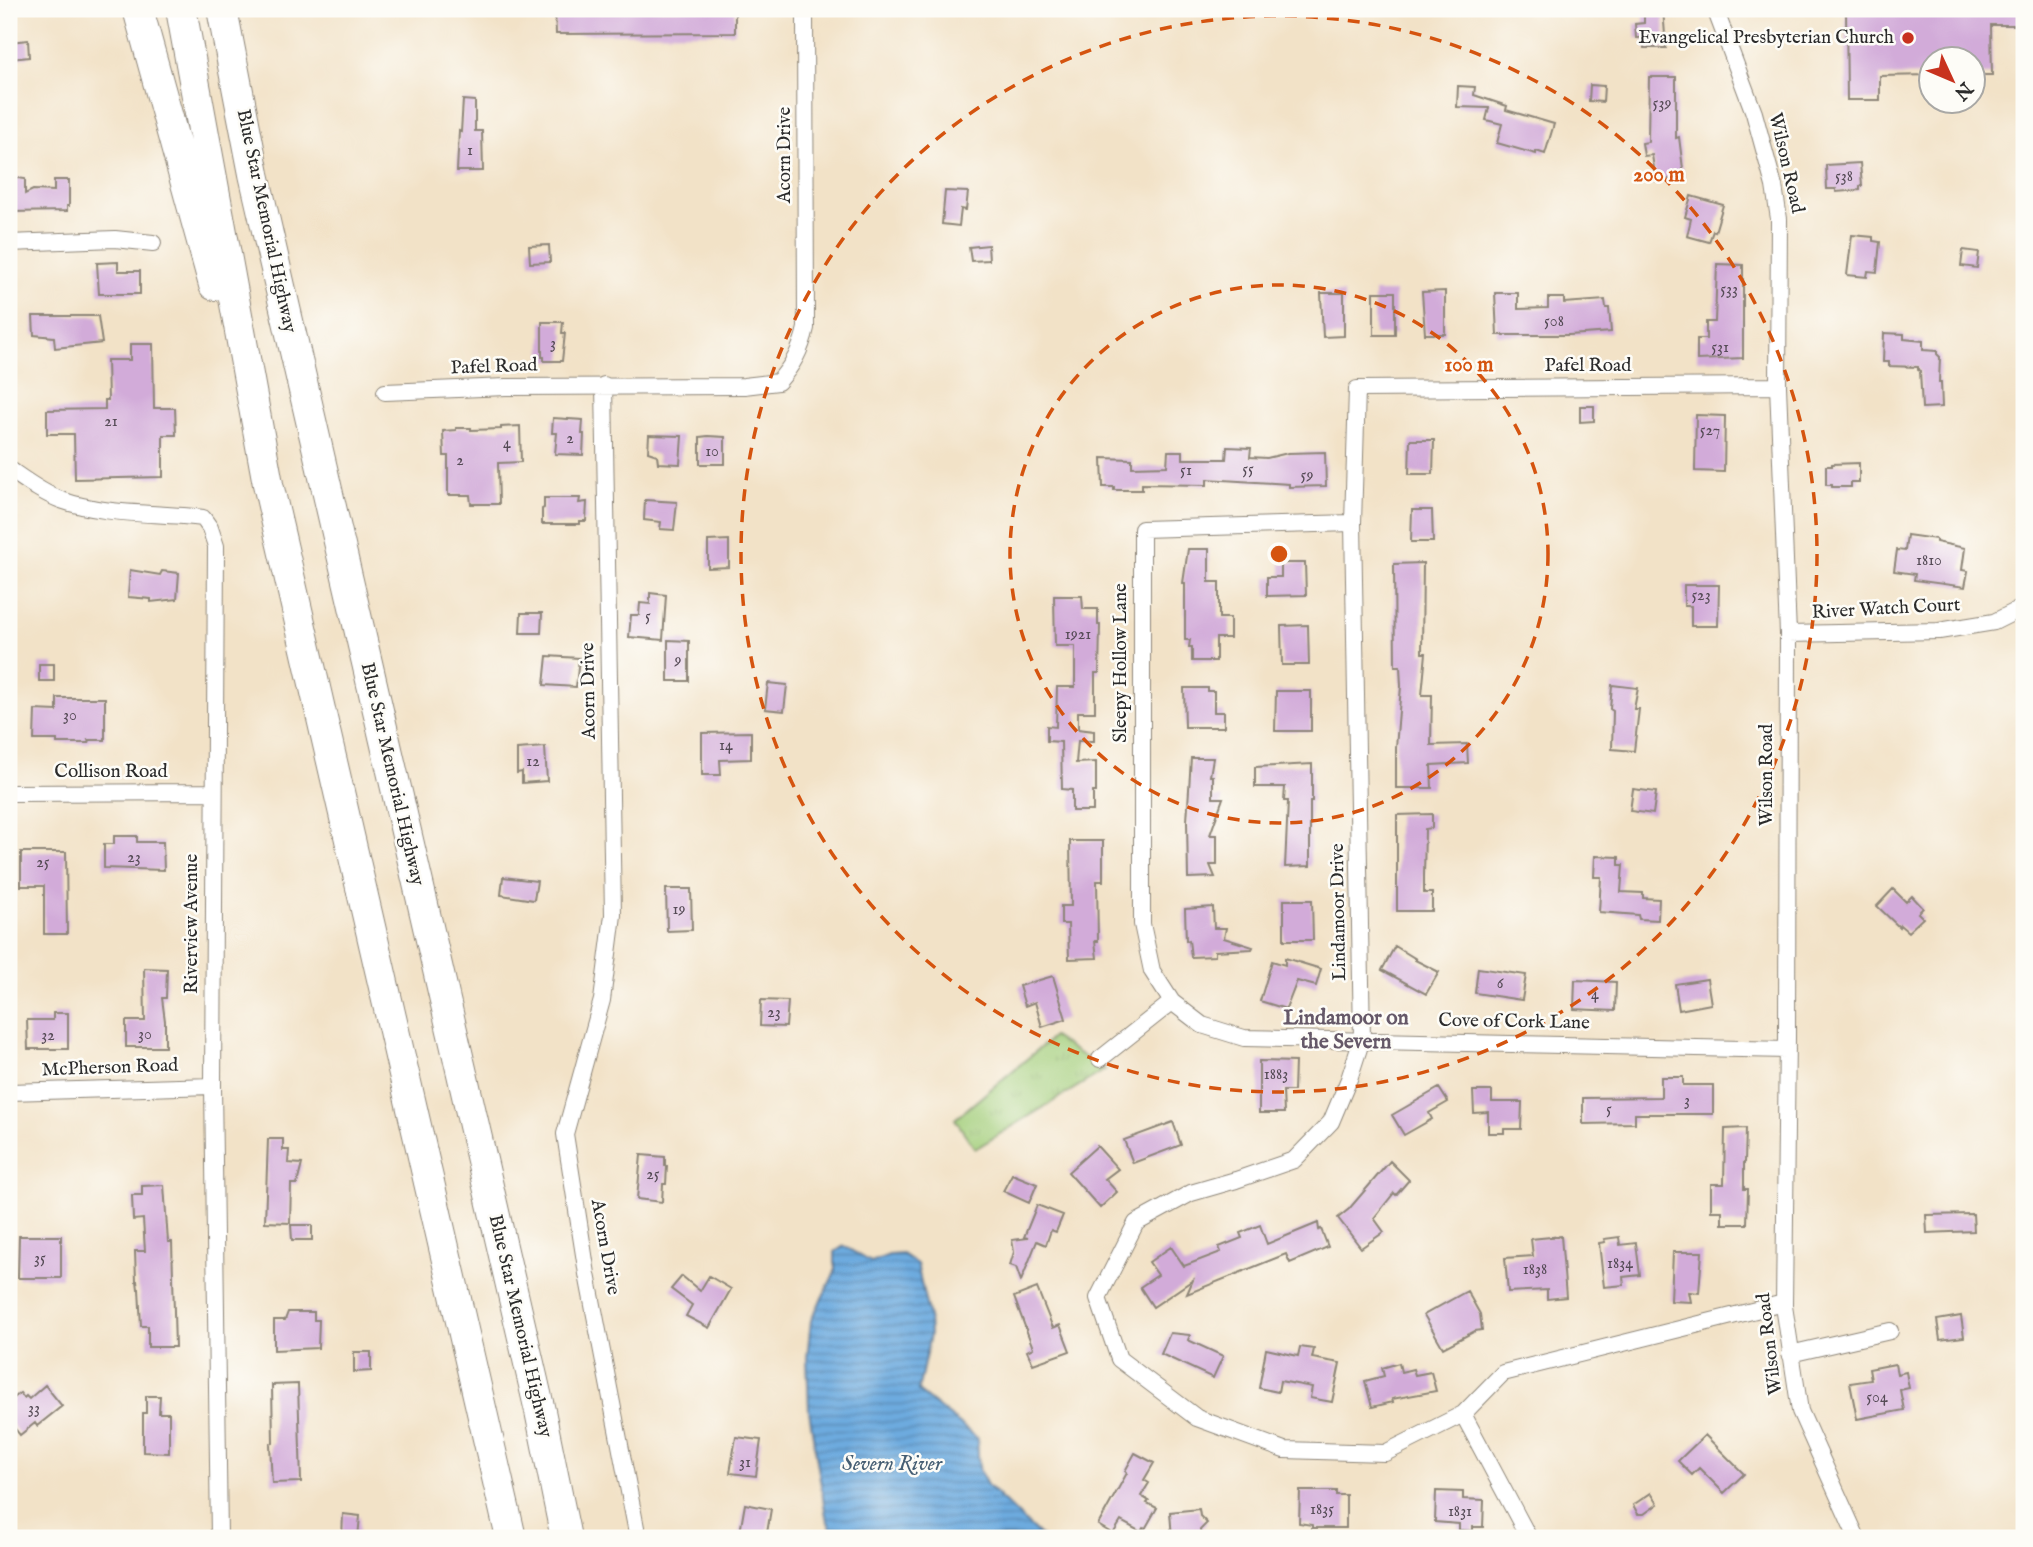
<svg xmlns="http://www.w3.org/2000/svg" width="2033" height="1547" font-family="'IM FELL English',serif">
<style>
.grass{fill:url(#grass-tufts);stroke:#677c52;stroke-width:2}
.water{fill:url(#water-rules);stroke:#4c6b85;stroke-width:2}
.building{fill:#d2abd9}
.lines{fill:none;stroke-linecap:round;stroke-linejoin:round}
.street-casing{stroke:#8e8679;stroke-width:18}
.highway-casing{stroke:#8e8679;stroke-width:32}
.street{stroke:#fff;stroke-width:16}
.highway{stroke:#fff;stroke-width:30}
.ring{fill:none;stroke:#d5540f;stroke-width:3.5;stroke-dasharray:12 9}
.poi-dot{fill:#c8321e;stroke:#fdfcf7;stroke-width:2.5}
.labels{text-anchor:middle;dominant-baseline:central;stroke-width:5;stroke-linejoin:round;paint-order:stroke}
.number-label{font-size:16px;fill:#554b56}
.poi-label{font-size:19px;fill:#2b2b2b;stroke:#fdfcf7;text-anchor:end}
.street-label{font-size:19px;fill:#2b2b2b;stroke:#fdfcf7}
.neighbourhood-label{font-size:21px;font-weight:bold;fill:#655868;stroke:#fdfcf7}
.water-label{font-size:21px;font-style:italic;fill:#455e73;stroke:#fdfcf7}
.centre{fill:#d5540f;stroke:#fdfcf7;stroke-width:3.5}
.ring-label{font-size:21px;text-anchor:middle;font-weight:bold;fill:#d5540f;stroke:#fdfcf7;stroke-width:5;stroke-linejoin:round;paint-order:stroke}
</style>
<defs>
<pattern id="grass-tufts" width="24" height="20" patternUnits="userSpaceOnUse" patternTransform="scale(1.75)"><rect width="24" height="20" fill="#a3ce7a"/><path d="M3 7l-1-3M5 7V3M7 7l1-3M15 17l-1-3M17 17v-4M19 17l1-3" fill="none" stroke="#8cb16a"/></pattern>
<pattern id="water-rules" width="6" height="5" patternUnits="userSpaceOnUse" patternTransform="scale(1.75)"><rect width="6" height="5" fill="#6dabdf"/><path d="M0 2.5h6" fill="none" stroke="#5a8bb5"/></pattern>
</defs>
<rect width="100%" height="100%" fill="#fdfcf7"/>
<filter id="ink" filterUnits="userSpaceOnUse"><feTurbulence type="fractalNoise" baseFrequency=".0143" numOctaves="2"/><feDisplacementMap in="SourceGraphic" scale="14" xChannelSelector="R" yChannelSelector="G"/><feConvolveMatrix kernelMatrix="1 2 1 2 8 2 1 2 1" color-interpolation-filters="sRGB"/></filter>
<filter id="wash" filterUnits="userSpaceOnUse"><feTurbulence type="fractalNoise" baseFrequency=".00686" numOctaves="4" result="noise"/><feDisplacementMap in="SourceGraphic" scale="28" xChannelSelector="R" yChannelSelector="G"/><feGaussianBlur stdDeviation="1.57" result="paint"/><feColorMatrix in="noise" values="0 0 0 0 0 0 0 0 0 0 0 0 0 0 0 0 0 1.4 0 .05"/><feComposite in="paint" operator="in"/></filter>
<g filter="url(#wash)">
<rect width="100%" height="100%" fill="#f2e2c7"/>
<path class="grass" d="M1053,1037L1105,1070L975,1149L955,1119Z"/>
<path class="water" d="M844,1246L871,1262L889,1255L902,1254L917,1264L929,1318L930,1335L918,1391L977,1438L979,1470L987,1485L1042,1538H834L826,1516L809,1411L807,1358L811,1320L835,1272V1252Z"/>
<g id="blocks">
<path class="building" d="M555,9H735V33L556,34Z
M1644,9H1663L1666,48H1644V38H1636L1635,24L1644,23Z
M1846,9H2024V25H1991L1992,75H1973V60H1931V75L1880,76V100H1847Z
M28,40L29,57L11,59L10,42Z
M1649,77H1676V138L1679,137L1684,177L1656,181L1652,155L1644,156L1642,143L1648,142Z
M1590,85L1604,86L1603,102L1589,101Z
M1458,86L1475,87L1474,95L1507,106L1506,110L1554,124L1545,154L1536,151V154L1497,143L1502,124L1486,120L1489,108L1457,107Z
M463,100L475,101V131H482L483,171H457L459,131L461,132Z
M1860,163L1862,186H1860V190L1836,192V189H1827L1826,165Z
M11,177L25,179V194L33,190L54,191V180H69V206H67V211L9,212V179Z
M945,191L968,192L966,210L961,209L959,226L942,224Z
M1691,196L1723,205L1715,232L1713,231L1709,242L1687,236L1691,219L1685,217Z
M1852,235L1873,237V241L1880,242L1877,272L1868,271L1867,277L1847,275Z
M549,245L550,262L530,263L529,246Z
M988,245L989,260L971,261L969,247Z
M1963,250L1979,252L1977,268L1961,266Z
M118,262V271H140V294H99L97,263Z
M1717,264L1743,265V358L1697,360V339H1706V322H1715Z
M1445,291V334H1425L1422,292Z
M1374,292H1395V335H1374Z
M1321,293H1344V336L1323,337Z
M1495,293H1518V309L1548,308V298H1564V303L1605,300L1606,308H1609L1611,332L1569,335H1497Z
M33,316H98L102,343L55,348L54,337L34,335Z
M542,322H563L562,333H565L562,361H544V357H542Z
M1884,333L1904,334V339L1923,341V350L1937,351V354L1940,357L1939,382H1941L1942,407L1922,408L1920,371L1918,370V367L1889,366V362H1883Z
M130,344H153L154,408H175L176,435H163V477L75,479L74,434H47V410L105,409V400H108L107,360H130Z
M1580,406H1594V421L1580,422Z
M1696,415L1725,416L1724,472L1695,471Z
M553,418L583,420L582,434H584L583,455L555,454L557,433H552Z
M520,426L521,462L498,463L499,504H471L470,495H448V456H444L443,431L456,430V428H471V430L501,429V427Z
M649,435L682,436L680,464L658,463L657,455L648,452Z
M708,436L725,437V464H700V437Z
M1410,440H1434L1433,474H1409Z
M1227,447L1251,448L1250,457L1267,458L1288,453L1325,452L1326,486L1289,487V484L1207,479V485L1142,484V490H1114V487H1103L1102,458L1132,459V467L1167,466L1168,451H1183V459H1226Z
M1859,463V482H1851V487H1832V485H1826V466H1832V464Z
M544,498H580L579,503L587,502L586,521H580V524H542V509L544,508Z
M645,500L677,502L674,530L660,529L661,522L644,520Z
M1412,510H1432L1433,542H1411Z
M1907,535L1936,539V542L1965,548L1962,570L1968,571L1965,587L1914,580L1915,574L1894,571L1897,550L1905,551Z
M729,540V567L708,568V541Z
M1188,549H1209V582H1219V618H1230V638H1216V661H1192V647H1189L1190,640H1185V583H1183Z
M1281,563H1305L1306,595L1267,596V577H1281Z
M1423,563L1422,653H1426L1422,695H1432L1431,745L1467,744L1468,763L1431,765L1432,788H1396V748L1401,686L1400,666H1395L1394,564Z
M130,570L160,575L162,571L179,573L177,599L151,602V599L128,597Z
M1684,585H1719L1718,626H1691V606H1684Z
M650,593L666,595L663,640L629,637L631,615H639L640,603L650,604Z
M1054,596H1082L1083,609H1098V625H1100L1099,673H1095V712H1078V729L1094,731V741H1078L1076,763L1096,762V792H1093V811H1072V790L1062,789L1061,742L1047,741V726L1056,727L1057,687H1075V646H1055Z
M521,613H542L541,633H520Z
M1308,625L1309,665H1282L1281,626Z
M668,640L689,641V681H668Z
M547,656L579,658L576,687L544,685Z
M39,664H54V681H39Z
M768,683L787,685L784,711L765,709Z
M1612,685L1638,688L1634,709H1639L1634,751L1612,749L1613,711L1610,709Z
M1184,688H1208V691H1214V712H1224V727H1185Z
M1276,691H1311V731H1275Z
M57,698H105V740H88L89,743H57V740H34L35,710L57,711Z
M751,732V759L720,760L721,775H702V733Z
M545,747L547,781L522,783V772L517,773V749Z
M1191,758H1213L1210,776H1213V798H1223L1210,835H1217V865H1210L1215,877L1188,878L1187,821Z
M1312,764V801H1310V866L1285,867L1288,801H1284L1285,787H1255V767Z
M1633,789L1656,792L1653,814L1630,811Z
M1432,814V828L1425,829L1424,876V893H1432V911H1397V815Z
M114,836H137V842H163L164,870L104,868V844H114Z
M1070,841H1103V881H1097L1098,941H1095L1097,958L1069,959L1068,924H1061V906H1071Z
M21,852H66L67,934H44V886H21Z
M1595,856L1619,857V865H1623L1621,892L1643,893V898L1659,899L1658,920L1639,919L1638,915L1599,912L1601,877H1594Z
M503,877L537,881L534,900L501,895Z
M666,889H691L692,930L667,931Z
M1893,889L1906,902L1912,896L1923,908L1918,913L1923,918L1908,932L1900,925L1899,927L1877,906Z
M1284,900H1312L1313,940H1284Z
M1213,907L1214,928H1226L1224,938L1253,947L1252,949L1215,951V956L1191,957L1189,940L1186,941L1185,909Z
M1395,946L1416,959L1415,960L1439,972L1426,994L1382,970Z
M1285,958L1321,969L1316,986L1297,981L1286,1009L1260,1001L1272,961L1285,965Z
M144,968L167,969L166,998H162L165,1021V1047H126V1021H145Z
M1478,968L1526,975L1522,1000L1475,993Z
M1053,976L1066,1019L1042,1027L1035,1002L1025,1006L1019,986Z
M1707,979L1711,1004L1679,1010L1675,984Z
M1575,980L1616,982L1615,1011L1574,1009Z
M761,1000L788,1001L786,1027L760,1026Z
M53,1013H68V1049H28L27,1020H53Z
M1259,1061L1295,1062L1294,1091H1283L1284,1113H1259Z
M1661,1077H1683V1085H1713V1114H1635V1123L1583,1124V1098L1661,1097Z
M1439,1088L1448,1102L1429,1113L1432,1119L1404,1135L1392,1115Z
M1473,1091H1492V1102H1522L1521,1129H1504V1133H1488V1112L1474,1113Z
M1173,1122L1181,1145L1133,1163L1124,1140Z
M1746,1128L1745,1162H1744V1189H1748L1747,1224H1722V1211H1711V1184H1724L1725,1129Z
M268,1139H283V1150H289L288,1163L302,1164L297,1184H291L290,1223L265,1222Z
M1097,1146L1118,1169L1105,1179L1117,1192L1100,1208L1068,1172Z
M641,1155L665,1157V1166H667L666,1184H663L662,1202L637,1199Z
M1390,1161L1409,1180L1396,1195L1394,1193L1374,1218L1384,1232L1361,1248L1338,1218L1349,1209Z
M1012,1174L1037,1184L1029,1203L1003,1191Z
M164,1185L168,1242H172L175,1347H148V1326H141L139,1289H138L137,1281H136L135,1251H145L143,1219L133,1220L132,1195H142V1186Z
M1037,1205L1063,1215L1056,1232L1051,1230L1046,1245L1037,1241L1021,1281L1016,1267L1010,1265L1014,1252L1012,1240L1028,1238L1024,1237Z
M1973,1214L1974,1231L1927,1233L1926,1215Z
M1318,1223L1319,1230L1321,1229L1328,1247L1290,1263L1286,1254L1187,1294L1193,1280L1153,1307L1140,1287L1158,1275L1149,1262L1171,1247L1184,1266L1221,1252L1219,1247L1242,1238L1240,1233L1260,1225L1267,1244Z
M291,1225H312V1240H292Z
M19,1236H61V1278H18Z
M1561,1236L1566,1297L1547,1299V1290L1508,1292L1505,1258L1533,1256L1531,1239Z
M1619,1237L1620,1245L1636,1243L1640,1275L1623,1277L1624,1285L1604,1287L1599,1243L1605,1242L1604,1239Z
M1673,1252H1702L1699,1293L1689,1292L1691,1302L1671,1301Z
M682,1276L700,1291L709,1276L731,1289L709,1328L686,1316L692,1305L671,1289Z
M1037,1288L1053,1328L1060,1325L1070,1351L1033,1364L1027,1351L1033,1348L1014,1297Z
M1467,1291L1480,1314L1482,1330L1475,1331L1443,1348L1424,1315Z
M288,1312H314V1320H319L318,1348L274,1350V1320H285Z
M1961,1316L1964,1337L1940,1340L1937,1320Z
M1170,1333L1190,1335L1188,1340L1223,1356L1213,1378L1161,1354Z
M1300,1347L1314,1349L1312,1358L1340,1363L1332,1402L1310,1398L1312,1387L1280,1381L1278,1392L1259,1388L1266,1349L1298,1356Z
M354,1352H371V1371L354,1372Z
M1399,1363L1401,1372L1413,1369L1415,1375L1431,1372L1436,1391L1392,1399L1393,1402L1372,1407L1365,1381L1384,1376L1382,1368Z
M1895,1364L1897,1374L1906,1372L1909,1388L1900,1390L1904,1410L1857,1419L1850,1383L1871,1380L1869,1369Z
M298,1384L301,1482L272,1483L270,1444L273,1443L272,1385Z
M45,1385L62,1406L37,1426L35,1423L20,1435L9,1421V1402L20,1393L24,1398L26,1396L29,1399Z
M146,1396H160L159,1413H169V1453L143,1452V1413H146Z
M1705,1435L1744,1474L1724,1493L1699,1468L1692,1475L1678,1461Z
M736,1437L761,1440L756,1476L730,1473Z
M1135,1453L1154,1463L1144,1480L1149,1483L1141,1496L1149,1501L1147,1503L1157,1508L1145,1529L1143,1528L1141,1532L1121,1521L1113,1534L1098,1525L1127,1473L1125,1471Z
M1300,1491H1336V1495H1346V1528H1312V1525L1299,1523Z
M1436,1491L1463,1492V1499L1484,1500L1483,1527H1473V1531L1459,1530V1524L1435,1522Z
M1651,1493L1658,1504L1644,1514H1638L1633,1505Z
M745,1504L771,1509L767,1533L761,1532L760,1538H739Z
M1199,1509L1200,1516L1207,1523L1200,1530L1201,1538H1172L1170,1512Z
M343,1514L360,1516L358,1538H342Z"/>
</g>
</g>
<g filter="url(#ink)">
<use href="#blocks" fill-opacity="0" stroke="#8e8679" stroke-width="2"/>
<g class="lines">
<defs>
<path id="street" d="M1715,9L1754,113L1774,186L1779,219L1778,386L1788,634L1787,1037L1784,1306L1800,1411L1857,1538
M9,243L115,239L153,243
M604,385L613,915L602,1000L565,1134L587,1274L638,1538
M1778,386L1357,389L1353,523L1362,1039L1349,1079L1331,1122L1294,1160L1236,1180L1191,1193L1136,1223L1098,1298L1119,1359L1197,1418L1284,1450L1385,1453L1463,1414L1503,1373L1784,1303
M385,392L506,387L744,386L778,382C793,365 801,350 806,328L805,9
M9,469C25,480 42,493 61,500C106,516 156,512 203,518L210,528L216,546L213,1086L219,1538
M1788,634L1939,631L1994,622L2024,607
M9,793L214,792
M1172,1002L1152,971L1142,924V529L1353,523
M1100,1059L1172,1002L1202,1025L1244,1038L1787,1050
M9,1092L213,1086
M1790,1354L1890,1331
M1463,1414L1529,1538"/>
<path id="highway" d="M138,9L214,285
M181,9L268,484L511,1538
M222,9L254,174L540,1411L566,1538"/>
</defs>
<use href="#street" class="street-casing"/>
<use href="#highway" class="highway-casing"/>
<use href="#street" class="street"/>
<use href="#highway" class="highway"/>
</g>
</g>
<g class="ring">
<circle cx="1279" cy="554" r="269"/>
<circle cx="1279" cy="554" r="538"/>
</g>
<circle class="poi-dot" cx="1908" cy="38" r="7"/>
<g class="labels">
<g class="number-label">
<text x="1662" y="104">539</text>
<text x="470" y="151">1</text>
<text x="1844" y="177">538</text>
<text x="1729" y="290">533</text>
<text x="1554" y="322">508</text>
<text x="553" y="344">3</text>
<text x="1720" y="348">531</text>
<text x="111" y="422">21</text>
<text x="1710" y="431">527</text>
<text x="570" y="439">2</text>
<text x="507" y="444">4</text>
<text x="712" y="452">10</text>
<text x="460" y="461">2</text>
<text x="1248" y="470">55</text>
<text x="1186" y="471">51</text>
<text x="1307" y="476">59</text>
<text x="1929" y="561">1810</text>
<text x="1701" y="596">523</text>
<text x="648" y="617">5</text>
<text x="1078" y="635">1921</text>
<text x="678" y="661">9</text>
<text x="70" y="716">30</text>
<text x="726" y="746">14</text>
<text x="533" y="762">12</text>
<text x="134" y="858">23</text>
<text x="43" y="863">25</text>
<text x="679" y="910">19</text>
<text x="1500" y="984">6</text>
<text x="1595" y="995">4</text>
<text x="774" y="1013">23</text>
<text x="145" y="1035">30</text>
<text x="48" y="1036">32</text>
<text x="1276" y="1075">1883</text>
<text x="1687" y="1101">3</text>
<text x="1609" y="1110">5</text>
<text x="653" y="1175">25</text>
<text x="40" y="1259">35</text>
<text x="1620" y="1264">1834</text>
<text x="1535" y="1270">1838</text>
<text x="1877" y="1398">504</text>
<text x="34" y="1409">33</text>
<text x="745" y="1463">31</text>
<text x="1322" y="1510">1835</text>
<text x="1460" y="1512">1831</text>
</g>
<g class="poi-label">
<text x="1894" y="38">Evangelical Presbyterian Church</text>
</g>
<g class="street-label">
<text transform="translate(785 155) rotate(-90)">Acorn Drive</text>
<text transform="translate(1786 163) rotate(77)">Wilson Road</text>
<text transform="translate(266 221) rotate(78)">Blue Star Memorial Highway</text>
<text x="1588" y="366">Pafel Road</text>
<text transform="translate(494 367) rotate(-2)">Pafel Road</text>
<text transform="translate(1886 609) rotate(-3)">River Watch Court</text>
<text transform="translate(1121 663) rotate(-90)">Sleepy Hollow Lane</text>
<text transform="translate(589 691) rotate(-91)">Acorn Drive</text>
<text x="111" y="772">Collison Road</text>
<text transform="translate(392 774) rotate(77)">Blue Star Memorial Highway</text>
<text transform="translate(1767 775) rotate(-90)">Wilson Road</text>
<text transform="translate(1339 912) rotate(-91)">Lindamoor Drive</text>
<text transform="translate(192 924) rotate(-90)">Riverview Avenue</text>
<text transform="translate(1514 1022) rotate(1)">Cove of Cork Lane</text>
<text transform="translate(110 1068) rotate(-2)">McPherson Road</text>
<text transform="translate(605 1247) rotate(80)">Acorn Drive</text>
<text transform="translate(520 1326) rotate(77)">Blue Star Memorial Highway</text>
<text transform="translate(1770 1344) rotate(-97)">Wilson Road</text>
</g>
<g class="neighbourhood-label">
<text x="1346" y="1018">Lindamoor on<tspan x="1346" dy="24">the Severn</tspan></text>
</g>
<g class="water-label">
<text x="892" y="1464">Severn River</text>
</g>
</g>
<circle cx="1279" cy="554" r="10" class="centre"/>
<g class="ring-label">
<text x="1659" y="181">200 m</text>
<text x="1469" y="371">100 m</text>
</g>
<rect width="2033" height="1547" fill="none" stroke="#fdfcf7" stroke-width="35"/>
<g transform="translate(1952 80) rotate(134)"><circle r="33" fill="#fdfcf7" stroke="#a9a8a5" stroke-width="2"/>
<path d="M0-5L12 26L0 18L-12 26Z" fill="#c8321e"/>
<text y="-10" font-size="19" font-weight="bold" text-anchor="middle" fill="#2b2b2b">N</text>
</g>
</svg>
